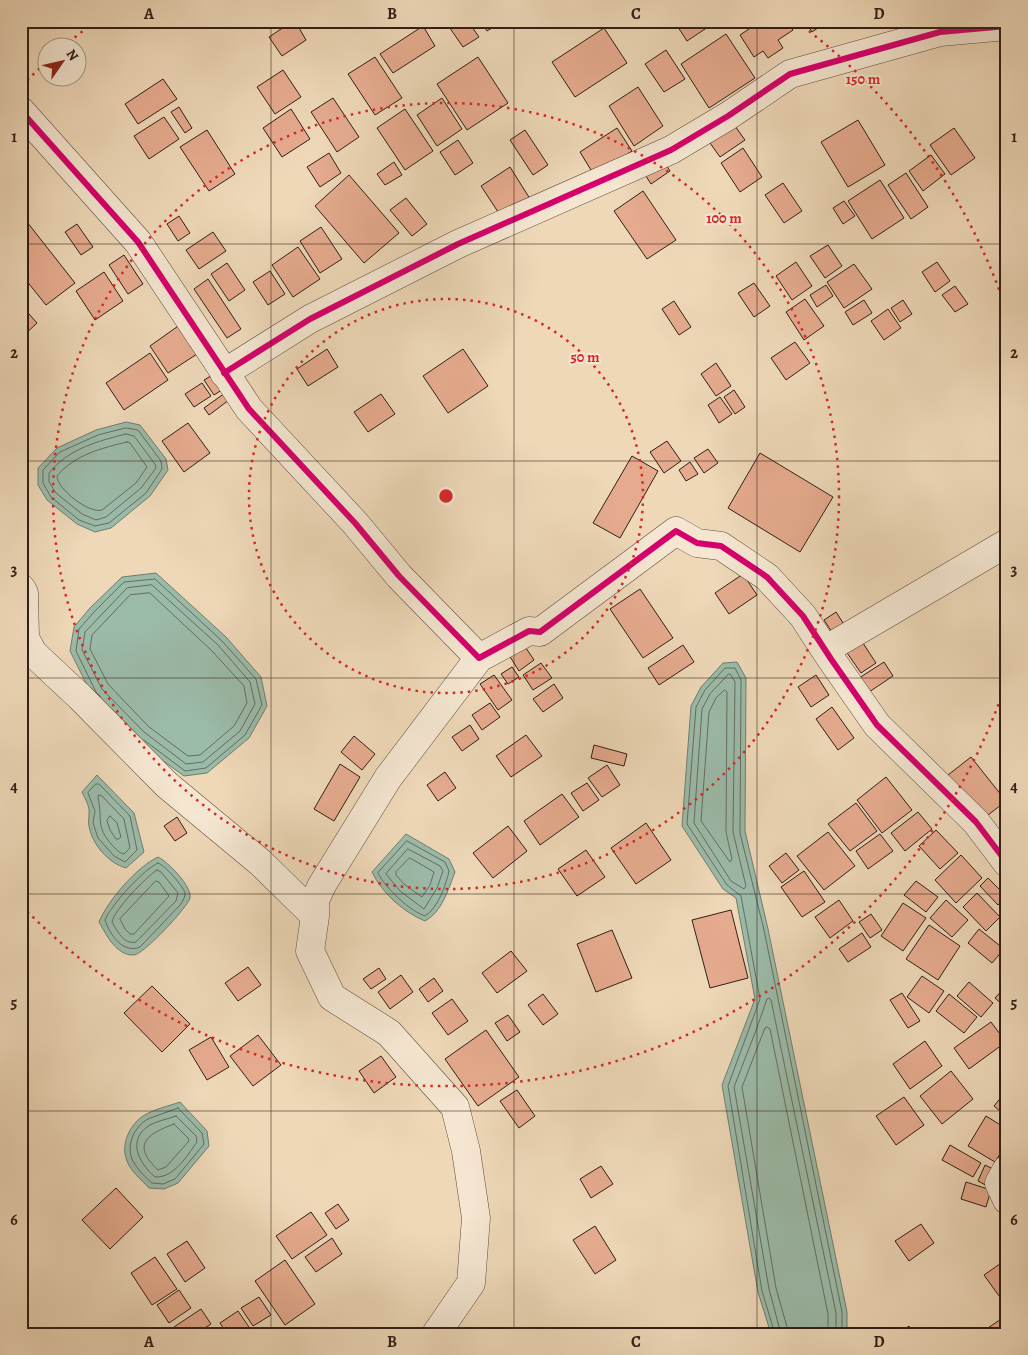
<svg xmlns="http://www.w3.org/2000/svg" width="1028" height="1355" font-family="Alegreya,serif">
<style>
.water{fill:#9bbba9;stroke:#717c6e}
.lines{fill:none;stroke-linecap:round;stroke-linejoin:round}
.shore{stroke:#666c60;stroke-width:1}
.building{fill:#e6ab8f;stroke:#311e16}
.minor-casing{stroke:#604c3e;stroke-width:29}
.minor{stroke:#f4e6d1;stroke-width:28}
.cycleway-casing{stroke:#f4e6d1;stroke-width:9}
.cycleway{stroke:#d6006c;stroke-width:6}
.grid{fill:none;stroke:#311e16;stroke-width:1;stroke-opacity:0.55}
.ring{fill:none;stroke:#d62828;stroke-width:2.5;stroke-dasharray:2.5 5}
.centre{fill:#d62828;stroke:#f4e6d1;stroke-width:2.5}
.ring-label{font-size:15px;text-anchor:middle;font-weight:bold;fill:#d62828;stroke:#f4e6d1;stroke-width:4;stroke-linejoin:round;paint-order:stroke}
.neatline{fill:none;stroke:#311e16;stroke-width:2}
.grid-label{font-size:16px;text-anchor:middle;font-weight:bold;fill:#311e16}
</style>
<rect width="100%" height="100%" fill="#eed8b8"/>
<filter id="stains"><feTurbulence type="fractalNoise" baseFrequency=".004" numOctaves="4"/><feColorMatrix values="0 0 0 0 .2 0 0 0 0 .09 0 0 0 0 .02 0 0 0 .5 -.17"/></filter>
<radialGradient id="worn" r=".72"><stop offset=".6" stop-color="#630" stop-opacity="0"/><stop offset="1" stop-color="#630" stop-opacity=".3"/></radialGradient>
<path class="water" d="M126,422L140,425L166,459L168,470L150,496L111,528L95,532L77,524L47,500L38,485V468L57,448L96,430Z
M156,573L226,637L261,677L267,706L249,738L207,773L184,776L136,741L92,695L70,651L74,627L90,608L122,577Z
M737,662L746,678L745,831L768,929L847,1312V1334H771L758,1292L722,1085L755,999L736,898L723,889L682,826L691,706L701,687L723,663Z
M97,775L134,813L144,852L126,868C108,863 92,844 89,826C88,821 89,819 89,814C90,806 85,799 82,792Z
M406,834L449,859L455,872C448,890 442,912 425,921C403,912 382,893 372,872Z
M158,857C168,862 192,886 190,898C187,908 144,954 134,955C116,956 106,934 99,922C108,900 137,867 158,857Z
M180,1102L207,1131L209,1146L178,1183L164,1189L149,1188C142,1180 131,1172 127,1161C120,1144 130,1125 143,1116C154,1109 169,1106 180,1102Z"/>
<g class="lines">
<path class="shore" d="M126,428L138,430L161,461L162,469L146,493L109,523L95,526L79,520L51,497L43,483V470L60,452L98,435Z
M126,434L134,436L155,464L156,468L141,488L106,517L96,520L82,514L56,493L49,482V473C68,449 98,441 126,434Z
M127,442L130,443L147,467L136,483L102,510C89,514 57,489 57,476C74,455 102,448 127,442Z
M152,585L218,645L250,682L255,704L240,731L203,762L186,764L144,732L102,689L82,650L85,632L127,588Z
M150,593L212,651L244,686L247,703L234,726L200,755L188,756L149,727L108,684L90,649L92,635L130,595Z
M729,674L731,675L735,682L733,832L746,886L744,889L731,881L694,823L702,709L710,694Z
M725,690L727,692L726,832L732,859L730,862L701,821L709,712L716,698Z
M101,697L96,692L76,651L79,629L94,612L124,582L155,579L222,641L256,679L262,705L245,735L206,768L185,771L144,740
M96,784H99L130,816L137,850L125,862L114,856L98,838L93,823L95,811L88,793Z
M99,795L102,796L124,819L130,848L124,854C119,853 116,849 112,845C95,826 103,819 98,798Z
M110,816L117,823L121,837L119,839H116L110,830L107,821Z
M407,841L445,862L449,871C446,885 438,908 425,916C410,911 385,888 378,873Z
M408,849L440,866L443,871L437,888L424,909L400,891L386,874Z
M410,858L434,872L430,885L422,897L405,885L396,875V872Z
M158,863C165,865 183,886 185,893C185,897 183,901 181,904L140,947C123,954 110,935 105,920C111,905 143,870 158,863Z
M157,870L161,872L178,893L176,901L136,942C124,945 117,931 112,922C114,910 146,877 157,870Z
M156,881L159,882L169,896L134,934H130L125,929L120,919Z
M178,1108L202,1133L204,1144L175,1179L163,1184L152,1183C145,1177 136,1168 132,1159C126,1144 135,1126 148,1119C158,1115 168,1112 178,1108Z
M176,1116L196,1136L197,1142C187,1156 174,1178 155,1177C139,1163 126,1140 150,1125C157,1121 168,1119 176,1116Z
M174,1124L188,1138L189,1141L166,1167L158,1170C131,1145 147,1134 174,1124Z
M775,1334L762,1291L728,1086L760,999L741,896L727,885L687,824L696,707L705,690L725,668H735L741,680L740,833L764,930L842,1312V1334
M781,1334L769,1289L734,1087L755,1033L767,999L769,998L771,1000L836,1313V1334
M789,1334L776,1288L742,1087L765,1028L767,1027L770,1029L828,1314V1334"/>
</g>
<path class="building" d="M293,21H295L306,40L282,56L269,37Z
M445,21H468L479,37L463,47Z
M481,21H503L487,31Z
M674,21H713L714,23L687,41Z
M761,21H787L793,30L778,40L783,48L768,58L763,51L754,57L740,35Z
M805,21H828L812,32Z
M423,26L435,46L393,73L380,54Z
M604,28L627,63L575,97L552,62Z
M726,34L755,78L709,108L681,64Z
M666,50L685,79L664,92L645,64Z
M375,57L402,98L375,115L348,74Z
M478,57L508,103L467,130L437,84Z
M283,70L301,97L275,114L257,87Z
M163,79L177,99L138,124L125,104Z
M638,87L663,126L634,146L609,106Z
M333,98L359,137L337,152L311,112Z
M442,98L462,129L437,146L417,115Z
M179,107L192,128L185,133L171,112Z
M291,109L310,139L282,157L263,128Z
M405,109L433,151L405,170L377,128Z
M164,117L179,139L149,159L134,136Z
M858,120L885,165L848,187L821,142Z
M735,126L745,140L720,157L710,143Z
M617,128L632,151L594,175L580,152Z
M954,128L975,158L951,175L930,145Z
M207,130L235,174L209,191L180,147Z
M525,130L548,165L533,175L510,140Z
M458,140L473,163L455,175L440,152Z
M743,148L762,177L740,192L721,163Z
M329,153L341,173L320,187L307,167Z
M931,155L945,174L923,191L909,171Z
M663,160L670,171L651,184L644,173Z
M394,162L402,175L385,185L377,174Z
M510,167L532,202L504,221L481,186Z
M906,173L928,207L911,219L888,185Z
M349,175L399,233L364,263L315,206Z
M880,180L904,218L872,239L848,201Z
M783,183L802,211L784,223L765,195Z
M643,191L676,240L647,259L614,211Z
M406,198L427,224L412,236L390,210Z
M844,201L855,216L843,224L833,208Z
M179,216L190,233L178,241L167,224Z
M27,222L75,283L46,305L21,274V226Z
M77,224L93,247L81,255L65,232Z
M321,227L342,259L320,273L300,241Z
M213,232L226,251L199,269L186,250Z
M828,245L842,266L825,278L810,256Z
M298,247L320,279L293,297L272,265Z
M124,255L143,284L128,294L109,265Z
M796,262L812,286L792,300L776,276Z
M937,262L950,281L935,292L922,272Z
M227,263L245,290L229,301L211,274Z
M854,264L872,289L844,308L827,282Z
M270,271L285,294L268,305L253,282Z
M104,272L123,301L95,320L76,291Z
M208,279L241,329L227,338L194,289Z
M754,283L770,306L754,317L738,293Z
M826,285L833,296L817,307L810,295Z
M955,286L968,304L955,312L942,295Z
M805,299L824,326L804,340L786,312Z
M864,300L872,313L853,325L845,312Z
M903,300L912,314L900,322L891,308Z
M674,301L691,327L679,335L662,309Z
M21,305L37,323L21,338Z
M888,309L901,328L884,340L871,321Z
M181,324L200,352L168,373L150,346Z
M795,342L810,363L786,380L771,358Z
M327,349L338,367L308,386L297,369Z
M463,349L488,386L448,413L423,376Z
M150,353L168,380L124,410L106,383Z
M716,363L731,386L716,396L701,374Z
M216,373L225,388L214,395L204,380Z
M202,383L211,396L194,407L185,394Z
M734,390L745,407L735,414L724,397Z
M225,393L229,400L209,415L204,408Z
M381,394L395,414L368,432L354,412Z
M720,397L732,414L719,423L708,405Z
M188,423L210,453L184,472L162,441Z
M667,441L681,461L664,473L650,452Z
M708,449L718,463L704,473L694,458Z
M760,453L833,497L800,552L728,508Z
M632,456L658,471L620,538L593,523Z
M690,462L698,474L686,481L679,470Z
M743,574L757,595L729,614L715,593Z
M640,589L673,638L643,658L610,609Z
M836,612L849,632L837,640L824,620Z
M859,637L876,663L861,673L843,647Z
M522,642L534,660L519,671L507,652Z
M683,645L694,662L659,685L648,668Z
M884,662L893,676L869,692L859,678Z
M541,663L552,678L533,690L523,675Z
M512,667L519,677L508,684L501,674Z
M494,675L512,700L498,710L480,684Z
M816,675L829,695L811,707L798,687Z
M554,684L563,698L543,712L533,699Z
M490,703L500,717L482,730L472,715Z
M832,707L854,738L838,750L816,719Z
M470,725L479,739L462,751L452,737Z
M526,735L542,756L511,777L496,756Z
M354,736L375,754L362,770L341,752Z
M594,745L627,754L624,766L591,758Z
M971,757L1006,801L983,819L948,775Z
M340,764L360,777L334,821L314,809Z
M607,765L620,785L602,797L588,778Z
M445,772L456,788L438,801L427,785Z
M886,777L912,810L882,833L857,800Z
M587,783L599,800L583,811L571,793Z
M562,794L579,817L540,845L524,821Z
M856,803L877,831L850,851L828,824Z
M918,812L932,829L905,851L891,833Z
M177,817L187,833L175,841L164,826Z
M646,823L671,860L636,884L611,848Z
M1007,823V846L996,830Z
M508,826L527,851L493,878L473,853Z
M936,830L958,853L940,869L919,846Z
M828,832L855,866L824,890L797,856Z
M880,834L893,851L868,869L856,851Z
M586,850L605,877L577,896L558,869Z
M786,853L799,870L782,883L769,866Z
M961,855L982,878L956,903L935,880Z
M804,871L825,902L802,917L781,887Z
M988,878L1006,896L998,905L980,886Z
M916,881L938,897L926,912L904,895Z
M977,893L1000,917L986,931L963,907Z
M839,900L853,921L830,938L815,917Z
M946,900L968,920L952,937L930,918Z
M903,903L926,918L903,951L881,936Z
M731,910L748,978L710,988L692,920Z
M871,914L882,930L870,938L859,922Z
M929,925L960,946L938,980L906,959Z
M979,929L1004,949L992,963L968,943Z
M612,930L632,978L596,992L577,944Z
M862,933L871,947L848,962L839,949Z
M511,951L527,971L497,993L482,973Z
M248,967L261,985L238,1001L225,983Z
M379,968L386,979L371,989L363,979Z
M401,975L413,992L390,1009L378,992Z
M922,976L944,991L929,1013L907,997Z
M434,978L443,991L428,1002L419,989Z
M969,982L993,1003L981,1017L957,996Z
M1007,985V1009L995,998Z
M152,986L190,1024L162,1052L124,1013Z
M902,993L920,1021L908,1028L890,1000Z
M543,994L558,1014L543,1025L528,1005Z
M949,994L977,1017L964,1033L936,1011Z
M452,999L468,1021L448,1035L432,1013Z
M508,1015L520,1032L507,1041L495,1023Z
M991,1022L1006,1042L969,1069L954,1048Z
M486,1030L519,1077L478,1106L445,1059Z
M258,1035L281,1065L253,1086L230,1056Z
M211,1037L229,1067L207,1080L189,1050Z
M925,1041L942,1066L910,1089L893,1064Z
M381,1056L396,1077L374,1093L359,1071Z
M951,1071L973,1099L942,1124L920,1096Z
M517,1090L535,1116L519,1128L500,1101Z
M1007,1090V1117L994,1106Z
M904,1097L924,1125L896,1145L876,1116Z
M986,1116L1007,1129V1143L995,1162L968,1146Z
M950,1145L981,1163L973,1177L942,1160Z
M985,1165L999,1172L991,1188L978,1181Z
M601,1166L613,1184L591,1198L580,1179Z
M966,1182L991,1190L986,1207L961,1199Z
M116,1188L143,1217L110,1249L82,1220Z
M338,1204L349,1220L336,1229L325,1213Z
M311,1212L327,1235L292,1259L276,1236Z
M921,1224L934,1243L909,1261L895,1241Z
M595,1226L616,1260L595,1274L573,1240Z
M332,1238L342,1254L316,1272L305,1257Z
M187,1241L205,1268L185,1282L167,1254Z
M155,1257L177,1289L152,1305L131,1273Z
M1007,1259V1307L984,1275Z
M285,1260L315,1304L285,1325L255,1281Z
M179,1290L191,1308L169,1323L157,1305Z
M259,1297L271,1315L253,1326L241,1308Z
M201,1309L211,1324L196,1334H178L174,1327Z
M238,1311L251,1330L246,1334H227L220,1323Z
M1004,1317L1007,1320V1334H988L985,1330Z
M909,1326L915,1334H898Z"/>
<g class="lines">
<defs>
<path id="minor" d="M21,111L138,242L249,409L355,523L399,576L479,658L529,631L540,632L676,531L697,543L721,546L767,577L803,616L831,659L877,725L976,822L1007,863
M224,373L310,319L458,244L671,150L728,116L790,74L940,32L1007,26
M21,588L24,593L25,638L33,653L80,697L167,785L261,863L315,916
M825,650L1007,543
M1007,1169L999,1183L1007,1200
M436,1334L471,1283L476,1218L466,1151L455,1107L389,1033L332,997L310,951L315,916V900L322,885L388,778L479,658"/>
</defs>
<use href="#minor" class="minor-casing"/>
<use href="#minor" class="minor"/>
<defs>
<path id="cycleway" d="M21,111L138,242L249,409L355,523L399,576L479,658L529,631L540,632L676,531L697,543L721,546L767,577L803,616L831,659L877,725L976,822L1007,863
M224,373L310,319L458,244L671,150L728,116L790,74L940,32L1007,26"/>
</defs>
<use href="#cycleway" class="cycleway-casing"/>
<use href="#cycleway" class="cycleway"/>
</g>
<path class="grid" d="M271,21V1334M514,21V1334M757,21V1334M21,244H1007M21,461H1007M21,678H1007M21,894H1007M21,1111H1007"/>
<g class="ring">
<circle cx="446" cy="496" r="197"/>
<circle cx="446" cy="496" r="393"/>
<path d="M1006 683A590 590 0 0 1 22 906M22 86A590 590 0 0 1 47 61M63 47A590 590 0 0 1 95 22M797 22A590 590 0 0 1 1006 309"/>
</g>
<circle cx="446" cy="496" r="8" class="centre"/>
<g class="ring-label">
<text x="863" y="84">150 m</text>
<text x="724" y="223">100 m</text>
<text x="585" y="362">50 m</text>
</g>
<rect width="1028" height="1355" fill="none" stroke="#eed8b8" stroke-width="55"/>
<g transform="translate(62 62) rotate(56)"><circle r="24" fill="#f4e6d1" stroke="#a69686"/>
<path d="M0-4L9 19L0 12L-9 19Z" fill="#8f2418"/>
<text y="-8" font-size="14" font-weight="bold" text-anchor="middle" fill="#311e16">N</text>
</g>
<rect x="28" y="28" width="972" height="1300" class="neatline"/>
<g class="grid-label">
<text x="149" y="19">A</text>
<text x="392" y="19">B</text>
<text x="636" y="19">C</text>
<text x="879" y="19">D</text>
<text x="14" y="142">1</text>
<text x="1014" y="142">1</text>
<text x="14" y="358">2</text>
<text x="1014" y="358">2</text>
<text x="14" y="575">3</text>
<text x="1014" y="575">3</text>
<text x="14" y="792">4</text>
<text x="1014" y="792">4</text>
<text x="14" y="1008">5</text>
<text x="1014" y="1008">5</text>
<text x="14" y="1225">6</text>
<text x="1014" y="1225">6</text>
<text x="149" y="1347">A</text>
<text x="392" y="1347">B</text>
<text x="636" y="1347">C</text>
<text x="879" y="1347">D</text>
</g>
<rect width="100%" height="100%" filter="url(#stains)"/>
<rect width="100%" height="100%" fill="url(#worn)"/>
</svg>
